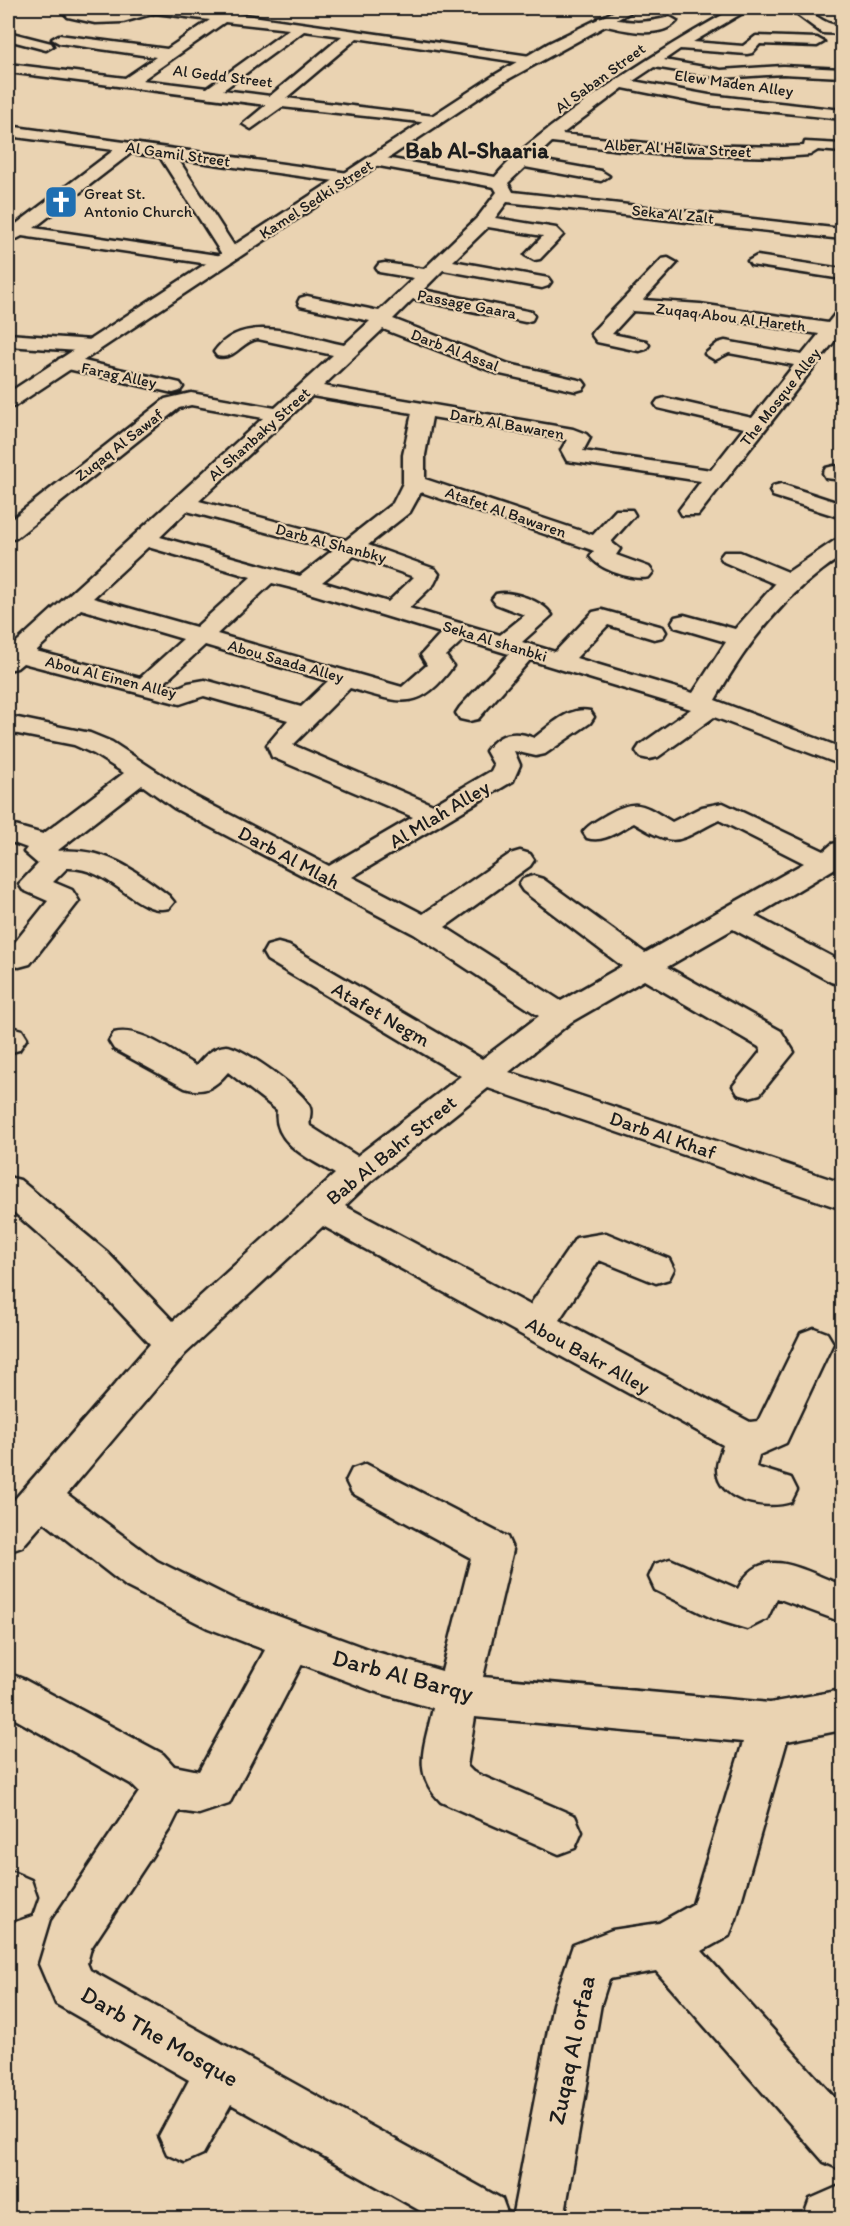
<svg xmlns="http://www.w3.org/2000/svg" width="850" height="2226" font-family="Itim,sans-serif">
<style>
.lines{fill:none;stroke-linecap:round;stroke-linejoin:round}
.minor-casing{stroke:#1c1c1c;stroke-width:5}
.major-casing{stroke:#1c1c1c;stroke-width:5}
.minor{fill:#ead3b2;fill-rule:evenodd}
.major{fill:#ead3b2;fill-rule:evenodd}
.labels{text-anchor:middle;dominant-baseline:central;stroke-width:4.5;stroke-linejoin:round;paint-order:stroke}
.far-street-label{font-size:16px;fill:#1c1c1c;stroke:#ead3b2}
.far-poi-label{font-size:16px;fill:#1c1c1c;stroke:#ead3b2;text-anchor:start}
.street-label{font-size:20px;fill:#1c1c1c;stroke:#ead3b2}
.far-district-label{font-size:22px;font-weight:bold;fill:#1c1c1c;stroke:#ead3b2}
.near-street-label{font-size:24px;fill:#1c1c1c;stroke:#ead3b2}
</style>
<rect width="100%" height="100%" fill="#ead3b2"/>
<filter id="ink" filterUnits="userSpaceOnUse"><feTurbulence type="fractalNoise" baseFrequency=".0167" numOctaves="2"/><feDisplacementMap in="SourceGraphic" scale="12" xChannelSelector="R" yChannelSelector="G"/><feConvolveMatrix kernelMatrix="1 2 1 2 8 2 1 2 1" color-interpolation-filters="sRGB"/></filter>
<g filter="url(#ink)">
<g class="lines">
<defs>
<path id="minor" d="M59,8H74L95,15L123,13L145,8L224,12L530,56L537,60L530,64L357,38L286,98L434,116L442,121L439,124L282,107L251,129L243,124L266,105L8,72V64L125,78L156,57L59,43L52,39L59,35L167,49L210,20L155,13L123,22L95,23L68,17ZM225,22L289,29L207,88L142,80ZM304,31L342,36L270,96L223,90Z
M519,8H534L525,13L520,12Z
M735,8H751L693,42L743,46L756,36L817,38L824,42L817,46L760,44L752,53L747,54L680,49L664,60L721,70L783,66L842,69V77L783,74L721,78L654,67L633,81L709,95L842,110V119L709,105L623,88L562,134L655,144L783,147L804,146L805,142L842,144V152L818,150L810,155L783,157L655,154L552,142L534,159L601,171L609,176L601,181L525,167L508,183L513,192L842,229V239L507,202L495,218L556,228L563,235L540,259L534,260L525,255L543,236L488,227L453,261L548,278L551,282L548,286L542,288L443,270L423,290L532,312L534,316L532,320L525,322L413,299L393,319L509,364L583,381L586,385L583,389L576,391L496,373L383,329L323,386L573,429L586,434L590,438L583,451L711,470L744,428L658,408L655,404L658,400L665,398L752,418L794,365L729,353L715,360L705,354L718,343L725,341L802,355L819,334L700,316L633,311L612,334L646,341L649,345L646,349L639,351L597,342L591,334L594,330L662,259L668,258L677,263L643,300L700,304L828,323L835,314L842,312V330L840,334L698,515H682L679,510L701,481L575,462L567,461L561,450L567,440L432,417L425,455V479L593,535L616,510H632L635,515L611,542L620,549L616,555L649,567L653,572L649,577C634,581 599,570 590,556L594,551L589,549L421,492L410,512L368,545L435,569L439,574L434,584L409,608L500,635L525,615L496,604L492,599L496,594C512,590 543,601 552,615L522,642L555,652L593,612L602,610L663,627L666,632L663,637L654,639L608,625L576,658L693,693L726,642L675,627L672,622L675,617L684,615L735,629L775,584L724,562L720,557L724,552H740L788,572L834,541L842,539V556C786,593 748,641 715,700L842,748V765L714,717L658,757L649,759L640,757L636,751L640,745L691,709L530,660L478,719L469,721L460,719L456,713L460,707L509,654L463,640L446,656L453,666C419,714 398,702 350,688L293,745L433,805L491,771L494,765L486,751C498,733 514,730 534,738C550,726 569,706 590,711L594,717L590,723L545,754L536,756L514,751L520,765L513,781L352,877L423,914L510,854L520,851L530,854L534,860L530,866L445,927L561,1001L622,966L523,891L519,885L523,879L533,876L543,879L645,953L804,863L719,820C675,842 678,849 634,823C618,831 605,843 587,838L583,832C589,824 598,820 606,815C638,797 643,805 672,822L702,807L723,803L824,851L832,844L842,842V864L755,916L842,962V985L831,982L733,929L667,967L781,1031L794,1052L760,1094L749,1097L738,1094L733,1086L761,1051L759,1047L644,980L571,1022L509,1072L842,1183V1209L488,1088L370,1182L345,1206L530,1305L576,1238L606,1233L669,1259L674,1269L669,1279L656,1283L599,1260L559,1320L750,1422L758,1421L801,1333L814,1328L827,1333L833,1343L786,1443L759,1455L756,1467L791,1478L797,1490L791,1502C767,1510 716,1502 717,1468C717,1461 721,1452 723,1445L323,1226L185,1354L67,1494L157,1561L237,1601L373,1651L442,1671L471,1558L352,1493L346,1481L352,1469L366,1464L507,1537L513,1550L483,1677L770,1703L842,1690V1730L787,1741L736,1919L729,1936L702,1951L842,2106V2170L824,2162L656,1971L609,1979L601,2004L564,2218H512L553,2004L573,1945L612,1930L659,1923L693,1904L743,1742L475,1717L467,1766L473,1772L575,1816L582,1832L575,1848L559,1854L441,1802C411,1772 425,1746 433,1708L373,1691L302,1664L229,1804L199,1814L179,1811L171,1827L91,1948L87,1963L90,1970L502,2199L509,2218H433L231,2104L203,2154L185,2162L167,2154L159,2136L189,2080L56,2004L39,1964L52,1921L139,1792L131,1784L8,1715V1673L23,1679L163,1754L174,1766L199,1771L265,1650L208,1628L127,1587L44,1522L22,1547L8,1552V1507L150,1344L82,1272L8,1207V1177L20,1180L107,1252L173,1321L335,1174C311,1159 272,1144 277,1110L228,1072C215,1087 205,1094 185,1088L114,1049L109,1041L114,1033C140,1026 173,1053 196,1066C205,1056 212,1047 226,1046C240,1045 307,1093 310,1108C312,1114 308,1120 310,1126L357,1156L461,1076L267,960L263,953L267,946L278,943L289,946L482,1059L539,1016L414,934L174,808L142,785L57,851C104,847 134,869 169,896L174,902L169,908C137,917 111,866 67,868L53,882L72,890L79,901L30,964L19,967L8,964V951L48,901L23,890L19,884L38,864L24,852L27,848L8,841V824L43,834L124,773L94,754L74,745L8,732V716L90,733L112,742L194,796L329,866L413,817L272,757L267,745L288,720L204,696L180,704L23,663L17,668L8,670V650L263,418L191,405L179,408L16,538L8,540V522L165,399L191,393L275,408L333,355L258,339C241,341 235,361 217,356L214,352C244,310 303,337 344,345L370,321L300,306L298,302L300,298L307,296L379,311L414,278L379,272L376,268L379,264L385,263L424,269L478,217L497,192L494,187L368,164L366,161L368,158L374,156L495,177C515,153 543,133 568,114C622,75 676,40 735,8ZM312,396L412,413L403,455V483L393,503L346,540L199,501ZM187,511L333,550L300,576L160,537ZM148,547L251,577L196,627L93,598ZM354,556L414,577L388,602L322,582ZM272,583L296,589L441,633L421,655L427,665L402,687L217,634ZM81,609L183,639L140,678L36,651ZM205,645L328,681L301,707L205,680L188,683L177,688L163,684Z
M788,8C812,6 819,25 842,26V34L822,33Z
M603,17C633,23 641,24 670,17L677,21C659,41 620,29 598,24V18Z
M8,32L51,43L53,46L46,50L8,40Z
M8,126L349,173L357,178L349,183L178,159L240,255L222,266L22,236L9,243L8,224L15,225L114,150L8,136ZM131,153L160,157L223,256L34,228Z
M757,256L842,269V279L751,265L748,261Z
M8,334L92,340L102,346L92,352L8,346Z
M66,357L180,383L183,387L180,391L173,393L59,367L56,363L59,359Z
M834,466L842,468V480L826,478L823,473L826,468Z
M781,484L842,504V518L773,496L770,491L773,486Z
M11,1027L22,1030L27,1038L19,1050L8,1053V1028Z
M670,1559L738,1589C761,1541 805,1572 842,1585V1622L777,1598L767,1619L747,1629L714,1619L655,1590L649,1577L655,1564Z
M8,1870L31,1880L37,1897L31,1914L14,1920L8,1918Z
M842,2185V2218H803L810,2199Z"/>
<path id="major" d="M621,8H638L503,82L15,406L8,408V393L493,76L549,43Z"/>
</defs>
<use href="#minor" class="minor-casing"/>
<use href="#major" class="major-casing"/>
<use href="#minor" class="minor"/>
<use href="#major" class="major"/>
</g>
</g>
<defs>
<symbol id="church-square" viewBox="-11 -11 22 22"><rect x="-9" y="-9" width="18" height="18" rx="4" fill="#1f6fb2" stroke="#ead3b2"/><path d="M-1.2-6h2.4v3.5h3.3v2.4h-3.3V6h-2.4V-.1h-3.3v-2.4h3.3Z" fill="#fff"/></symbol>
</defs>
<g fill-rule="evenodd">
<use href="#church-square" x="42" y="183" width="38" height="38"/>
</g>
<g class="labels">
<g class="far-street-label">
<text transform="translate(223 76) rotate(7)">Al Gedd Street</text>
<text transform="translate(600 78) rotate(-36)">Al Saban Street</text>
<text transform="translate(734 83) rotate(8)">Elew Maden Alley</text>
<text transform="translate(678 148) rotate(3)">Alber Al Helwa Street</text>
<text transform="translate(178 154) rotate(8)">Al Gamil Street</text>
<text transform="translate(316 199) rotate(-33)">Kamel Sedki Street</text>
<text transform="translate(673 214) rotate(6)">Seka Al Zalt</text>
<text transform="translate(467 304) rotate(11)">Passage Gaara</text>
<text transform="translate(731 317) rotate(7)">Zuqaq Abou Al Hareth</text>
<text transform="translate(455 350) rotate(21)">Darb Al Assal</text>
<text transform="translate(119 375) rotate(12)">Farag Alley</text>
<text transform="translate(780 397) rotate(-52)">The Mosque Alley</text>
<text transform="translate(507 424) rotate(10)">Darb Al Bawaren</text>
<text transform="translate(259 434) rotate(-42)">Al Shanbaky Street</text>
<text transform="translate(119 445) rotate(-38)">Zuqaq Al Sawaf</text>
<text transform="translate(506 512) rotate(19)">Atafet Al Bawaren</text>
<text transform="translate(331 543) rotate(15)">Darb Al Shanbky</text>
<text transform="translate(495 641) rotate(17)">Seka Al shanbki</text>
<text transform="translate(286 661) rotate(16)">Abou Saada Alley</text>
<text transform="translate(111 677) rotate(14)">Abou Al Einen Alley</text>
</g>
<g class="far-poi-label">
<text x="84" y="193">Great St.<tspan x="84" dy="18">Antonio Church</tspan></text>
</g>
<g class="street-label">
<text transform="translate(439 814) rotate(-31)">Al Mlah Alley</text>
<text transform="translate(289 857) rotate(28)">Darb Al Mlah</text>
<text transform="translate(381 1014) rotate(30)">Atafet Negm</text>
<text transform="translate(663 1135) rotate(19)">Darb Al Khaf</text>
<text transform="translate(391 1150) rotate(-39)">Bab Al Bahr Street</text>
<text transform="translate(588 1355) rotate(29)">Abou Bakr Alley</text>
</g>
<g class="far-district-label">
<text x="477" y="150">Bab Al-Shaaria</text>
</g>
<g class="near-street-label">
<text transform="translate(403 1675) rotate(15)">Darb Al Barqy</text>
<text transform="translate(160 2036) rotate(30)">Darb The Mosque</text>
<text transform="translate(571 2050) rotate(-78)">Zuqaq Al orfaa</text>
</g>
</g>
<rect width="850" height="2226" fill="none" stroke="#ead3b2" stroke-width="30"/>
<rect x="15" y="15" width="820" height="2196" fill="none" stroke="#1c1c1c" stroke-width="2" filter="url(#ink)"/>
</svg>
